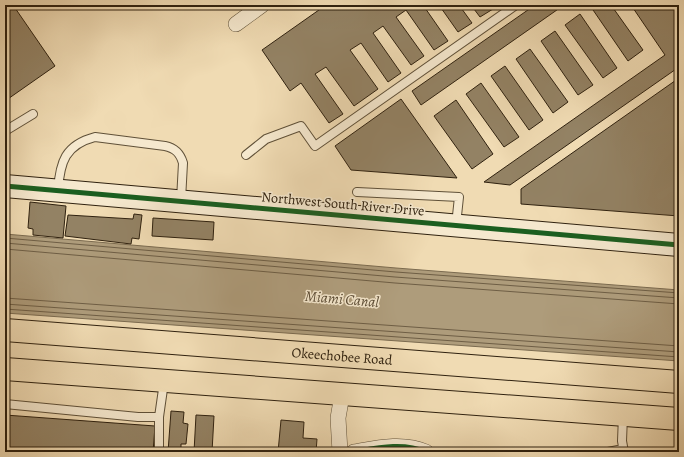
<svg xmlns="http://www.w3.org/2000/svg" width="684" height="457" font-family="Alegreya,serif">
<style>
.water{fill:#ae9c7b;stroke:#7b6b50}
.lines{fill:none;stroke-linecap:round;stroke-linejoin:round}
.shore{stroke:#6e5e45;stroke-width:1}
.building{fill:#938264;stroke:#2f210f}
.lane-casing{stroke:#5f5038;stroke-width:10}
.street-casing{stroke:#5f5038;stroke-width:16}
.secondary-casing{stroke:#2f210f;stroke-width:24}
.highway-casing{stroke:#2f210f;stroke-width:24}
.lane{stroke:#f5e8ce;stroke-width:8}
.street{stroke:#f5e8ce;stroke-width:15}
.secondary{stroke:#f5e8ce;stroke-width:22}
.highway{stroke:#f0dbb3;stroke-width:22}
.cycleway-casing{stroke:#f5e8ce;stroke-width:8}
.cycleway{stroke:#1b5e20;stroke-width:5}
.labels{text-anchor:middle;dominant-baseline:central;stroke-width:3;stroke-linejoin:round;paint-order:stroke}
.street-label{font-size:14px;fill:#2f210f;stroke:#f5e8ce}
.water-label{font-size:15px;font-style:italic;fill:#5b4c35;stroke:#f5e8ce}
</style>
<rect width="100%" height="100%" fill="#f0dbb3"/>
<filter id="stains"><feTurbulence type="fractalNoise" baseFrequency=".005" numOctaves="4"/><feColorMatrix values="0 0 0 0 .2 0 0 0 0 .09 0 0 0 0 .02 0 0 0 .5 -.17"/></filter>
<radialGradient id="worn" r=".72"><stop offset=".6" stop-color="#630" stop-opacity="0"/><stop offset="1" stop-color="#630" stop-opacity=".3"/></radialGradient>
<path class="water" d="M5,234L396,268L679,290V361L5,313Z"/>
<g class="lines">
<path class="shore" d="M5,238L396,272L679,293
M5,243L395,277L679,298
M5,249L395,283L679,304
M5,298L679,346
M5,304L679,352
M5,309L679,357"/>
</g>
<path class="building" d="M5,5H13L55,66L5,101Z
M326,5H423L448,41L434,50L406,10L396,17L424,56L411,65L383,26L373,33L401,73L388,82L361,43L350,50L378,89L354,106L326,67L315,74L343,114L329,123L301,83L290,91L262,50Z
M439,5H459L472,23L458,32Z
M471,5H490L493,9L480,17Z
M535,5H564L421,105L412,91Z
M593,5H611L643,50L628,61L591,7Z
M631,5H678L679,67L510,185L484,182L665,55Z
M580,14L617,68L603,78L565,25Z
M555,31L593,85L578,95L541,41Z
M530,49L568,102L553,113L516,59Z
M505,66L543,120L529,130L491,76Z
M679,78V216L521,204V189Z
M481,83L519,137L504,147L466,94Z
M401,99L457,178L351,170L335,146Z
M456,100L493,154L472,169L434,116Z
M30,202L66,206L63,238L33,235V229L28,228Z
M134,214L142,215L139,239L132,238L131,244L65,236L68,215L133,219Z
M153,218L214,222L213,240L152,236Z
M171,411L184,412L183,423L188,424L186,444H181V452H168Z
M5,415L155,426L153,452H5Z
M196,415L214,416L212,452H194Z
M281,420L304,422L303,438L317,439L316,452H278Z"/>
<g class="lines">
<defs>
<path id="lane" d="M5,131L33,114
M246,155L266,139L301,126L315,146L516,5
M58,190C60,162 65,145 95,137L165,146C175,148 180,153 183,163L181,200
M357,192L459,197L456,225
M5,404L138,417H159L164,382
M623,416L622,441L624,452
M159,452V417
M608,452L623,449"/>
<path id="street" d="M236,24L262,5
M340,452L338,418L342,395
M354,452C377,448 403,442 426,452"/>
<path id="secondary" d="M5,186L679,245"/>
<g id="highway">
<path id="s1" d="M5,330L679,382"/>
<path d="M5,369L679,419"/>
</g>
</defs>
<use href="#lane" class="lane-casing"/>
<use href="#street" class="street-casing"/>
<use href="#secondary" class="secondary-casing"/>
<use href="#highway" class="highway-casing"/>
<use href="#lane" class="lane"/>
<use href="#street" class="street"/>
<use href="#secondary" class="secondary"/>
<use href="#highway" class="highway"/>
<defs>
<path id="cycleway" d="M5,186L679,245
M354,452C377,448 403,442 426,452"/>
</defs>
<use href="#cycleway" class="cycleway-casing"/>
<use href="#cycleway" class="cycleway"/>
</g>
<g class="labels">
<g class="street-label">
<text transform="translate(343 204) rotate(5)">Northwest South River Drive</text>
<text stroke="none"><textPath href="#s1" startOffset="338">Okeechobee Road</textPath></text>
</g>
<g class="water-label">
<text transform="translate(342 299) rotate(5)">Miami Canal</text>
</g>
</g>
<rect width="684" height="457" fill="none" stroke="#f0dbb3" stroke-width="20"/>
<rect x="6" y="6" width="672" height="445" fill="none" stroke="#2f210f" stroke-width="2"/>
<rect x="10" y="10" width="664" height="437" fill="none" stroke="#2f210f"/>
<rect width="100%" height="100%" filter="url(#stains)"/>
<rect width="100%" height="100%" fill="url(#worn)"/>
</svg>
